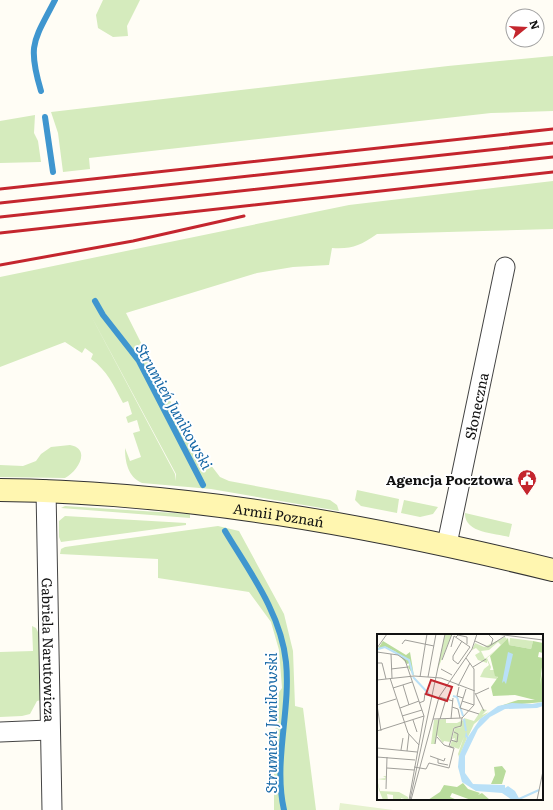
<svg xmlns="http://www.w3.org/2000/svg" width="553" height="810" font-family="Literata,serif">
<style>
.green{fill:#d5ebbd;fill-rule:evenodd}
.pitch{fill:#e6f2cf}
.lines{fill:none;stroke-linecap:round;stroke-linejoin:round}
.stream{stroke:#3f96cf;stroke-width:6}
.street-casing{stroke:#444;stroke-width:21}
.secondary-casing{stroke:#333;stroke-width:24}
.street{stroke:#fff;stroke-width:19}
.secondary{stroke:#fff6b0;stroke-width:22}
.rail{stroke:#c4262e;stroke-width:3}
.labels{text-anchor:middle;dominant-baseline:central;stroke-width:4;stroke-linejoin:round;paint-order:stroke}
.street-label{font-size:14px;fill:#111;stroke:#fff}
.poi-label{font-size:14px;font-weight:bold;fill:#111;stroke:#fff;text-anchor:end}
.water-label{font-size:15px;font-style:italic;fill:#1768a6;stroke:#fff}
.inset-river{fill:none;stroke:#b9e0f7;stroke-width:2}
.inset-road{fill:none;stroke:#a09f9a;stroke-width:1}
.view{fill:#c4262e;fill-opacity:0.15;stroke:#c4262e;stroke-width:2}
.inset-edge{fill:none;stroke:#111;stroke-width:2}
</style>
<rect width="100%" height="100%" fill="#fffdf5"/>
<path class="green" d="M103,0H140L127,26L128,36L113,37L98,28L96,15Z
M553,56V111L491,113L89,158L90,169L63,172L58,133L51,112L448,66Z
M35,115L34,133L38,141L41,162L0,163V121Z
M553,181V229L377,234C359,246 353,249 332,248L329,265L293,267L257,273L126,313L197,454L206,467L210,464L220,477L229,481L330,500L337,505L339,511L211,489L142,483C128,477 125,462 125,448L130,461L141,457L133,433L140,431L137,420L128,423L126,417L132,414L128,401L123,403C114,386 107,370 91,359L93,354L85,348L82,353L65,342L0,367V277L349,205ZM89,312L176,474V481L175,474Z
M70,445C92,449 77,472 65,478L0,477V465L23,466L36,461L41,454L51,447Z
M357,490L399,499L397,513L361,506L355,500Z
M404,500L438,507L433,514L420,517L401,513Z
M65,506L190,514V518L61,508Z
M465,513L512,524L509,537C495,533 464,533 465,513Z
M65,516L186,523V525L61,542L59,537V521Z
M218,526L239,531L284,614L293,651L295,706L303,708L316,810H274V769L277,695L282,688L279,650L271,622L249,592L158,578V559L60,554L61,549L65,547Z
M32,626L36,628L40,636L41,700L37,701L30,714L22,716L0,717V652L33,651Z"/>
<path class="pitch" d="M340,803L393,810H339Z"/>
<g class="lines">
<path class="stream" d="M41,91C27,44 34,41 55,0
M45,117L53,172
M95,301L103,315L139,361L203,485
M225,531C249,571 281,613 286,662C291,710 273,762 284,810"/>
<defs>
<g id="street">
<path id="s1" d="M46,490L52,810"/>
<path id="s2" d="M447,544L505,267"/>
<path d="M0,732L49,730"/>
</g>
<g id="secondary">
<path id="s3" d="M0,490C187,492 372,526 553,570"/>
</g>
</defs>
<use href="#street" class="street-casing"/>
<use href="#secondary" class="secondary-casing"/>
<use href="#street" class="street"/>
<use href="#secondary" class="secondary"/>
<path class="rail" d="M0,189L553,129
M0,203L553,143
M0,217L553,157
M0,233L553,172
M0,265L133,241L244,216"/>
</g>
<defs>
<symbol id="civic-pin" viewBox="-11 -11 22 30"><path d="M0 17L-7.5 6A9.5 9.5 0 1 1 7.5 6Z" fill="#c4262e" stroke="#fff"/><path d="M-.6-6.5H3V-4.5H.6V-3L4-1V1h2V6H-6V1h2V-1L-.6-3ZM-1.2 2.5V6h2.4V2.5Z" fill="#fff"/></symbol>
</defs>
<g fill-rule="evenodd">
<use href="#civic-pin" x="516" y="468" width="22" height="30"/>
</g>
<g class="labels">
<g class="street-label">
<text stroke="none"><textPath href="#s2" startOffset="141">Słoneczna</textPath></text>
<text stroke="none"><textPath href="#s3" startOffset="280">Armii Poznań</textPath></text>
<text stroke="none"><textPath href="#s1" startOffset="160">Gabriela Narutowicza</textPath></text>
</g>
<g class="poi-label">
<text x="513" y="479">Agencja Pocztowa</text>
</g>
<g class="water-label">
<text transform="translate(175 406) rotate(61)">Strumień Junikowski</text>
<text transform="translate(270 723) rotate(-90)">Strumień Junikowski</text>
</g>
</g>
<g transform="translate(377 634)">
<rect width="166" height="166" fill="#fffdf5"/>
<path d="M68,0H75L60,37L61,33ZM128,3L130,5L124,11L121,8L112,16L104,17L108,25L121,14L110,24L114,33L113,36H118L121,45L103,43L107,35L112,31L110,26V29L101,26L98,21L103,18L99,14L95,16L98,9L107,13ZM133,4L156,7L154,15L132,11ZM105,75L110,76L105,81L112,78L97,90L91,103L88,102L90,104L82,123L81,120L87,103L82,115L73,112L75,106L77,107L78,104L75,105L78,94L85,93H77L73,108L67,107L66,109L60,101L58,110H54L57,86L69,85V89H80L84,87L83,85L86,87L87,84L97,87ZM0,139L1,145L9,144L6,142H9V145L8,146L0,145L3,157L22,158L31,163V166L24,164V166H16V161L10,160L11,166H6L2,156L0,145Z" fill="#d5ebbd"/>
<path d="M131,4L132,11L154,15L156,7L166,9V19L162,18L161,23L166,24L163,51L166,34V68L123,72L141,66H158L138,61L116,62L114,53L121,43L118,42L113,22ZM6,7L29,21L33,18L37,42L31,33L33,29L30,30L19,18L9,13L0,16ZM125,132L129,137L125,150H114L118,141L117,133ZM86,149L91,155L103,159L101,161L105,159L113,166H94L75,159L73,163L80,166H51L63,158L67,151L80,153Z" fill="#b9dc9c"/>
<path d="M131,18L136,20L129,50L127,47L125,49ZM166,68V72L160,74L128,75L113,83L101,95L88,122V139L96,150L128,151V154L131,152L138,157L143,166H135L125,159L99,157L85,148L81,133L82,122L90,104L88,103L89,97L91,103L103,85L121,72L135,69L155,70Z" fill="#b9e0f7"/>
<path class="inset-river" d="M1,15L8,13L32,26L36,41M36,43L52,60M76,62L80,63L86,82M87,85L89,97M142,165L162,156"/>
<path class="inset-road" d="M111,0L116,5L114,11M119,0L166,6M79,3L81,1L90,3V10M98,7L111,13L128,2M25,10L28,6L57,12M74,13L77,2L93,13L81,30M0,14L10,0M0,18L21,21L28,26L47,82L32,166M14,20L15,44M65,26L75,0M0,29H5L9,45M81,30L76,26V22L85,7M96,33L109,25M14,35L31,33M64,35L75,41M43,43L50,0M51,43L59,0M13,44L31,99L42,111M0,46L37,42L64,44L98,57M26,51L32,71M81,52L93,29M82,53L80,62L86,64M16,54L35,48M89,55L83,74L102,80M98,59L107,77M99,60L112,54M62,63L76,67M85,67L97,71M42,69L47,67L48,59M0,71L4,97M0,71L19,65M75,73L81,75L83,84M23,74L42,67M25,82L45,76M56,85L85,84L97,71V35L89,24M63,85L69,65M74,85L76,64M36,86L40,98M0,97L47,82M60,103L67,111L76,114M74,106L80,108L81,100L77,98M58,110L62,85M0,114L40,118M24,116L26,104M30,117L32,100M53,122L67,127L68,124M0,123L38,126M61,125V129L71,131M37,133L49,135L52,129L72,134L77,114L72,112L74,106L77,94L84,92L85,84M10,134L37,136M9,155L10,123M33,166L68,0M34,166L62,63L95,15L100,0M160,166L166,137"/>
<path class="view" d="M54,46L75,53L70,67L49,60Z"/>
<rect width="166" height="166" class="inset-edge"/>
</g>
<g transform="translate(525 28) rotate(72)"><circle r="19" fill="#ffffff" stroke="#a0a0a0"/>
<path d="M0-3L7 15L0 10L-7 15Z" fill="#c4262e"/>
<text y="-6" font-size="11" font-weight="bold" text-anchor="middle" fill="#111111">N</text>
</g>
</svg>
